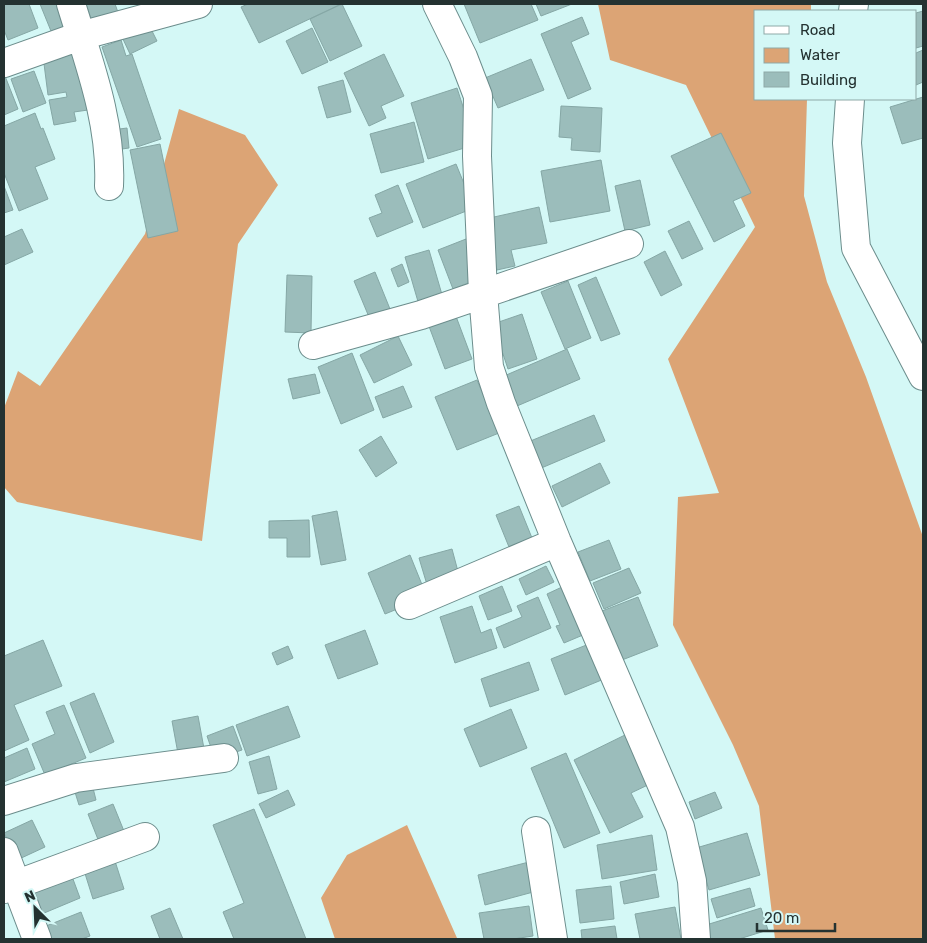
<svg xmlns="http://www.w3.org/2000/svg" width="927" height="943" font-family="Rubik,sans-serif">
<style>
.water{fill:#dca475}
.building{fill:#9bbdbb;stroke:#85a7a5}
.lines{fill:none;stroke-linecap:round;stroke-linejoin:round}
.minor-casing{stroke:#6c8d8c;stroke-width:30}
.minor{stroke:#fff;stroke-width:28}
</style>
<rect width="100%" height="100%" fill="#d4f8f6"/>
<path class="water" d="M598,4H811V11H756V99H807L804,196L827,282L866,377L923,537V939H775L759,806L733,745L673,625L678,497L719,493L668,359L755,227L686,85L610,60Z
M179,109L245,135L278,185L238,244L202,541L17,502L4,487V408L18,371L40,386L145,234Z
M407,825L457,938L335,939L321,898L347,855Z"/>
<path class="building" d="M4,4H29L38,28L8,40L4,30Z
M40,4H63L73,29L53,36Z
M86,4H115L119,15L93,24Z
M248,4H341L259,43L241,7Z
M342,4L362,46L330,61L310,19Z
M464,4H531L538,20L480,43Z
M536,4H572L541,16Z
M923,11V46L916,48V13Z
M582,17L589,34L571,42L591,89L568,99L541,34Z
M148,23L157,41L130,54L122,37Z
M312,28L328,62L302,74L286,41Z
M121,40L126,56L132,54L161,139L137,147L102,47Z
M85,49L95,109L74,112L76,121L54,125L49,100L67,97L66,92L48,95L43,56Z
M923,50V82L916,85V53Z
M384,54L404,96L381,106L386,118L369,126L344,73Z
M531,59L544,90L498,108L485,78Z
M34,71L46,103L23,112L11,79Z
M5,76L18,109L4,115V77Z
M343,80L351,112L327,118L318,87Z
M457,88L467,119L464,120L471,146L428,159L411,103Z
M923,97V138L902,144L890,107Z
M561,106L602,108L600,152L571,150L572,138L559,137Z
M35,113L41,129L43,128L55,159L35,167L48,199L19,211L4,173V126Z
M414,122L424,162L381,173L370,134Z
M127,128L129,148L115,150L112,130Z
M721,133L751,193L733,201L745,226L714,242L671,156Z
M160,144L178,231L148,238L130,150Z
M601,160L610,211L550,222L541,171Z
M456,164L474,208L423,228L406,184Z
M640,180L650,225L625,231L615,186Z
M398,185L413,222L377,237L369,218L382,213L375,195Z
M4,186L13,210L4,213Z
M539,207L547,243L511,250L515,266L497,270L485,219Z
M689,221L703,249L682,259L668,231Z
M22,229L33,252L4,265V237Z
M466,239L481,278L453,289L438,250Z
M429,250L443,298L419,305L405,257Z
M665,251L682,285L661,296L644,262Z
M402,264L409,282L398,287L391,269Z
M375,272L390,309L369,317L354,281Z
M287,275L312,276L311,333L285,332Z
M596,277L620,334L601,341L578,285Z
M568,281L591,338L565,349L541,292Z
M454,311L472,359L445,369L427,321Z
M522,314L537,359L508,369L493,324Z
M398,336L412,365L374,383L360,355Z
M567,349L580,379L517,406L504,376Z
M352,353L374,410L341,424L318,367Z
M315,374L320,393L293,399L288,379Z
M477,380L499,433L457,450L435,397Z
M403,386L412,407L383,418L375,397Z
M594,415L605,441L539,469L528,442Z
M381,436L397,463L376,477L359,450Z
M600,463L610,483L562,507L552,486Z
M519,506L532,538L509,547L496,515Z
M337,511L346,560L321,565L312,516Z
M309,520L310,557H287V538H269V521Z
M609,540L621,569L590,581L578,552Z
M452,549L460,579L428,588L419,558Z
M410,555L427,597L385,614L368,573Z
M546,566L554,582L526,595L519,579Z
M629,568L641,593L604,609L593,583Z
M502,586L512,611L488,620L479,596Z
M562,587L583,635L564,643L556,626L560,625L547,594Z
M538,597L551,628L504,648L496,628L522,617L517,606Z
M638,597L658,646L622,660L602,611Z
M472,606L481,633L491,629L497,648L455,663L440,617Z
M365,630L378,664L338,679L325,645Z
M43,640L62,686L14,705L29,740L4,751V656Z
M589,644L604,679L565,695L551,659Z
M288,646L293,658L277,665L272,653Z
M529,662L539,690L490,707L481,679Z
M94,693L114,742L90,753L70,703Z
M64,705L86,758L45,775L32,744L55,734L46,712Z
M288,706L300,737L247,756L236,725Z
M511,709L527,748L480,767L464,729Z
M198,716L205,754L179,759L172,721Z
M233,726L242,750L215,759L207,736Z
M627,734L652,783L631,793L643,817L610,833L574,760Z
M27,748L35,769L4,782V758Z
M566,753L600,833L564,848L531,768Z
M269,756L277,789L258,794L249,762Z
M92,784L96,800L79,805L74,789Z
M288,790L295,805L266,818L259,804Z
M715,792L722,808L695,819L689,802Z
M113,804L126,836L101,847L88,814Z
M254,809L306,939H234L223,912L244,903L213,825Z
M32,820L45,847L17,860L4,833Z
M747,833L760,875L709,890L696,848Z
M652,835L657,870L602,879L597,845Z
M113,855L124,889L93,899L82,864Z
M529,862L537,891L485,905L478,875Z
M70,871L80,898L37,916L27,890Z
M655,874L659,897L624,904L620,882Z
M611,886L614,919L580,923L576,890Z
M750,888L755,906L717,918L711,899Z
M529,906L533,936L513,939H484L479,913Z
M675,907L681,939H640L635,914Z
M170,908L183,939H160L151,916Z
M761,908L768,930L739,939H710L706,925Z
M81,912L90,936L82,939H51L46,926Z
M615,926L617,939H582L581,930Z"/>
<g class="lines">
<defs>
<path id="minor" d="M71,4C89,63 112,123 109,186
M437,4L463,57L478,96L477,156L483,293L489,367L501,403L557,542L680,827L692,881L696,939
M853,11L854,4
M4,63L80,36L198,4
M850,99L847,143L856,248L923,376
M313,345L421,315L629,244
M409,605L557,542
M4,801L76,778L224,758
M536,831L553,939
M4,852L37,939
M4,889L145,837"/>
</defs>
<use href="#minor" class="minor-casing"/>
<use href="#minor" class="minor"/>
</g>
<rect width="927" height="943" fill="none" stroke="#243231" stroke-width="10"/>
<rect x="754" y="10" width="162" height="90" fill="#d4f8f6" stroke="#8ea9a7"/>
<rect x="764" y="26" width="25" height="8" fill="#ffffff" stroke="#8ea9a7"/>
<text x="800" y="35" font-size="15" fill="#243231">Road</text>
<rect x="764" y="48" width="25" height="15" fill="#dca475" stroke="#8ea9a7"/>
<text x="800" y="60" font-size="15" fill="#243231">Water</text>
<rect x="764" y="72" width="25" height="15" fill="#9bbdbb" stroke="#8ea9a7"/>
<text x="800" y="85" font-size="15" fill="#243231">Building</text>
<g transform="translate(35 908) rotate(336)" stroke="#d4f8f6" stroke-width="4" paint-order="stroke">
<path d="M0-4L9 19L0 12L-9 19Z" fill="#243231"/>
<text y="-8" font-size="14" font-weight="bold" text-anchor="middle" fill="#243231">N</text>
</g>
<path d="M757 923v8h78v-8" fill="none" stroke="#243231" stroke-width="2.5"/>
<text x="764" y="923" font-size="15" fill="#243231" stroke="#d4f8f6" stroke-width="4" paint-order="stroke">20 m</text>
</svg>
